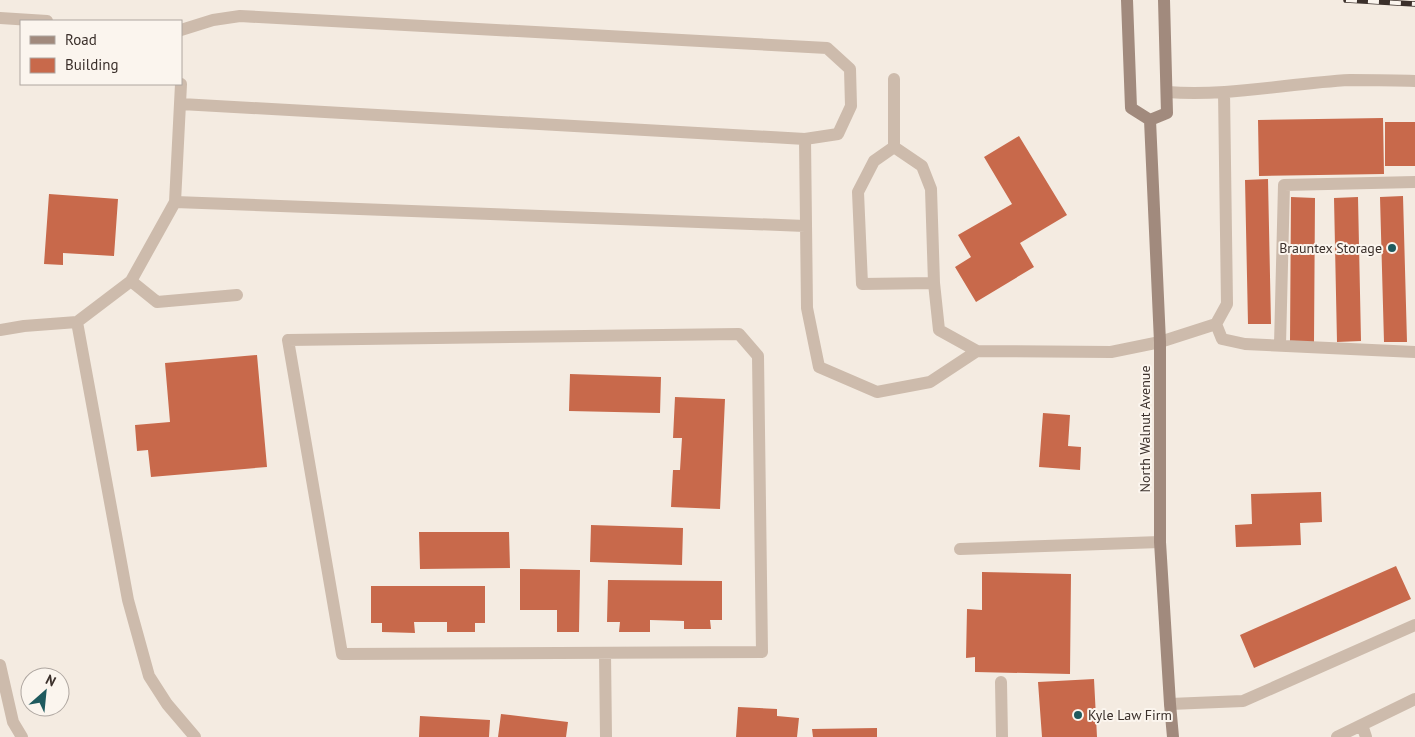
<svg xmlns="http://www.w3.org/2000/svg" width="1415" height="737" font-family="'PT Sans',sans-serif">
<style>
.building{fill:#c8694b}
.lines{fill:none;stroke-linecap:round;stroke-linejoin:round}
.lane{stroke:#cdbbac;stroke-width:12}
.secondary{stroke:#a18a7d;stroke-width:12}
.rail-casing{stroke:#3b302b;stroke-width:5.5}
.rail{stroke:#fbf5ee;stroke-width:4;stroke-dasharray:11;stroke-linecap:butt}
.poi-dot{fill:#1f5a5e;stroke:#fbf5ee;stroke-width:2}
.labels{text-anchor:middle;dominant-baseline:central;stroke-width:4;stroke-linejoin:round;paint-order:stroke}
.poi-label{font-size:14px;fill:#3b302b;stroke:#fbf5ee;text-anchor:end}
.street-label{font-size:14px;fill:#3b302b;stroke:#fbf5ee}
</style>
<rect width="100%" height="100%" fill="#f4ebe1"/>
<path class="building" d="M1383,118L1384,174L1259,176L1258,120Z
M1385,122H1415V166H1385Z
M1019,136L1067,215L1020,243L1034,267L976,302L955,267L971,257L958,235L1012,204L984,157Z
M1268,179L1271,324H1248L1245,180Z
M49,194L118,199L114,256L63,253V265L44,264Z
M1403,196L1407,342H1384L1380,197Z
M1291,197L1315,198L1314,342H1290Z
M1358,197L1361,341L1337,342L1334,198Z
M257,355L267,467L151,477L148,450L137,451L135,425L170,422L165,363Z
M570,374L661,377L660,413L569,411Z
M675,397L725,399L720,509L671,507L673,470H680L682,438H673Z
M1043,413L1070,415L1068,446L1081,447L1080,470L1039,467Z
M1321,492L1322,522L1300,523L1301,545L1236,547L1235,525L1252,524L1251,494Z
M591,525L683,528L682,565L590,562Z
M419,532H509L510,568L420,569Z
M1396,566L1411,599L1254,668L1240,635Z
M520,569L580,570L579,632H557V610H520Z
M982,572L1071,574L1070,674L975,672V657L966,658L967,609L982,610Z
M608,580L722,581V620H710L711,629H684V621L650,620V632H619L620,622H607Z
M371,586H485V623H475V632H447V622H414L415,633L382,632V623H371Z
M1094,679L1097,737H1042L1038,682Z
M738,707L777,709V716L799,718L797,737H736Z
M501,714L568,722L566,737H498Z
M420,716L490,720L489,737H419Z
M877,728V737H813L812,729Z"/>
<g class="lines">
<path class="lane" d="M0,18L47,21
M181,30L213,20L240,16L827,48L850,69L851,106L838,134L805,139L807,308L819,367L877,392L930,382L977,351
M894,79V147
M181,84L175,202L805,226
M1167,92C1228,97 1289,83 1350,80C1371,80 1393,80 1415,81
M181,104L805,139
M131,281L157,302L237,295
M934,283L862,284L858,192L874,161L894,147L922,166L931,189L934,283L939,330L977,351L1111,352L1160,342L1216,324L1227,304L1224,92
M77,322L131,281L175,202
M1216,324L1222,339L1245,344L1415,352
M0,330L24,326L77,322L128,600L149,676L167,704L195,737
M739,334L758,356L762,652L342,654L288,340Z
M1280,345L1284,185L1415,182
M960,549L1160,542
M605,653L606,737
M0,665L13,722L22,737
M1001,682L1002,737
M1170,704L1243,701L1415,625
M1362,725L1366,737
M1337,737L1415,699"/>
<path class="secondary" d="M1127,0L1131,108L1150,120
M1150,120L1160,342V542L1170,704L1173,737
M1150,120L1167,113L1164,0"/>
<defs>
<path id="rail" d="M1346,0L1415,4"/>
</defs>
<use href="#rail" class="rail-casing"/>
<use href="#rail" class="rail"/>
</g>
<g class="poi-dot">
<circle cx="1392" cy="248" r="5"/>
<circle cx="1078" cy="715" r="5"/>
</g>
<g class="labels">
<g class="poi-label">
<text x="1382" y="248">Brauntex Storage</text>
<text x="1088" y="715" text-anchor="start">Kyle Law Firm</text>
</g>
<g class="street-label">
<text transform="translate(1145 429) rotate(-90)">North Walnut Avenue</text>
</g>
</g>
<rect x="20" y="20" width="162" height="65" fill="#fbf5ee" stroke="#aea6a0"/>
<rect x="30" y="36" width="25" height="8" fill="#a18a7d" stroke="#aea6a0"/>
<text x="65" y="45" font-size="15" fill="#3b302b">Road</text>
<rect x="30" y="58" width="25" height="15" fill="#c8694b" stroke="#aea6a0"/>
<text x="65" y="70" font-size="15" fill="#3b302b">Building</text>
<g transform="translate(45 692) rotate(27)"><circle r="24" fill="#fbf5ee" stroke="#aea6a0"/>
<path d="M0-4L9 19L0 12L-9 19Z" fill="#1f5a5e"/>
<text y="-8" font-size="14" font-weight="bold" text-anchor="middle" fill="#3b302b">N</text>
</g>
</svg>
